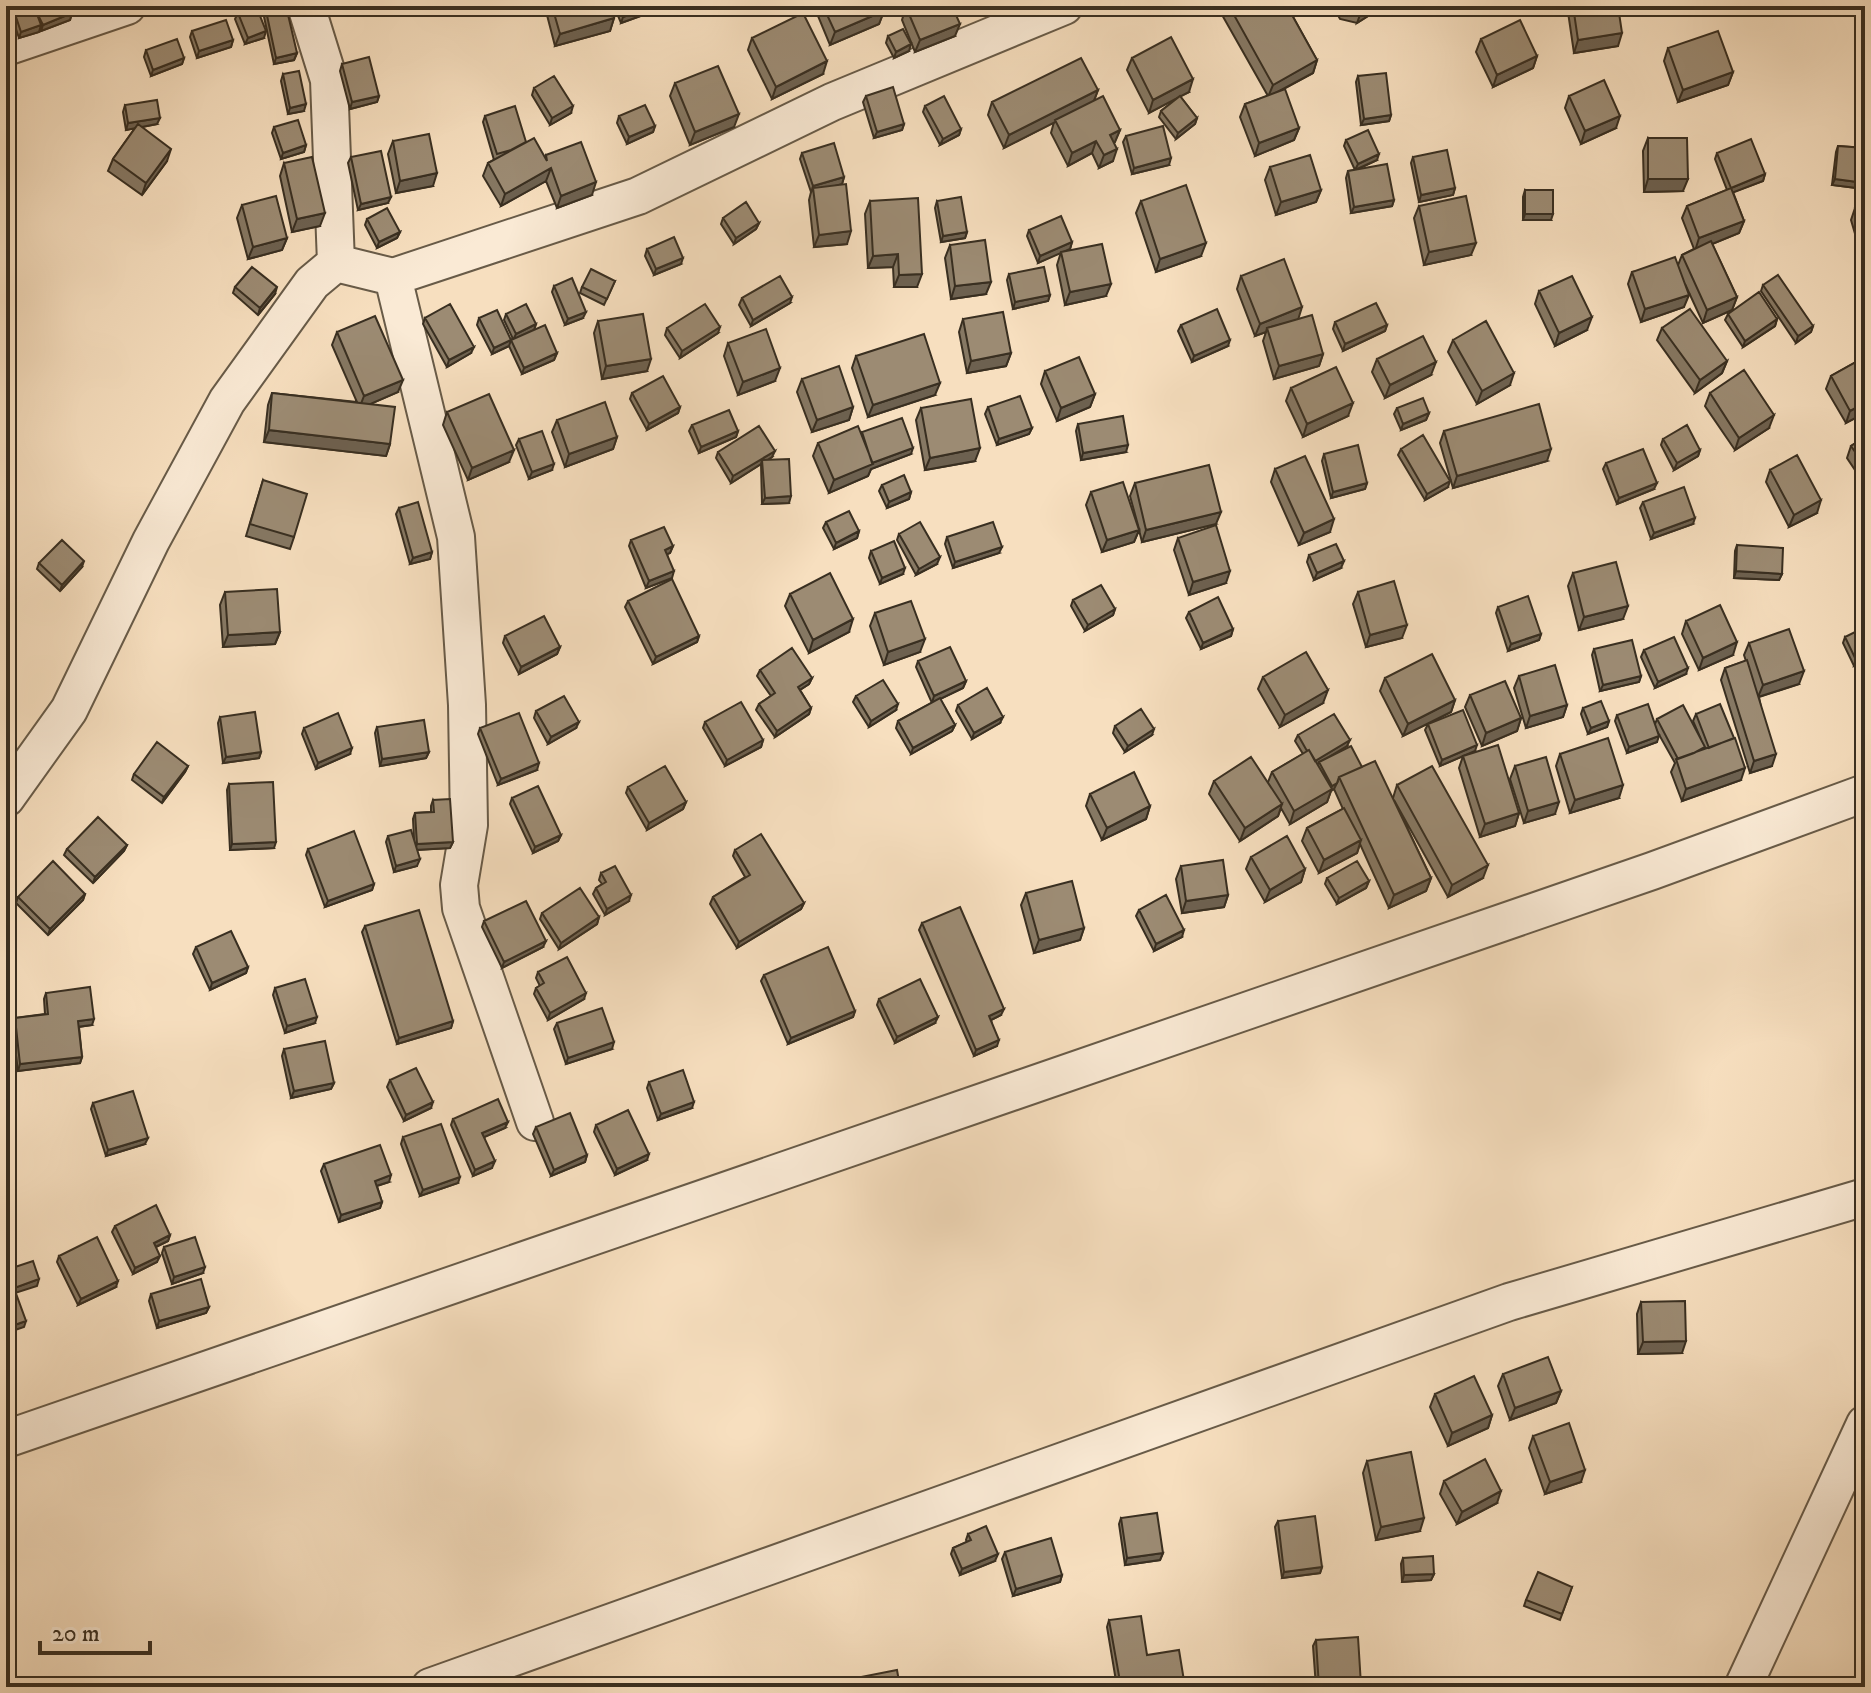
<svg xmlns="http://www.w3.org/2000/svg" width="1871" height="1693" font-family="'IM FELL DW Pica',serif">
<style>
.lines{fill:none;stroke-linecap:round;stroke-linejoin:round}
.minor-casing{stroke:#685b48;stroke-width:40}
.minor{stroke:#faead5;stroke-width:36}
.wall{fill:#867863;stroke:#392f21;stroke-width:2}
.shaded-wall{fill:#6d6150;stroke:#392f21;stroke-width:2}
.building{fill:#9c8b73;stroke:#392f21;stroke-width:2}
</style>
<rect width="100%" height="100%" fill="#f7dfbf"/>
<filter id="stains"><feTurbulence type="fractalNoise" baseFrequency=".0025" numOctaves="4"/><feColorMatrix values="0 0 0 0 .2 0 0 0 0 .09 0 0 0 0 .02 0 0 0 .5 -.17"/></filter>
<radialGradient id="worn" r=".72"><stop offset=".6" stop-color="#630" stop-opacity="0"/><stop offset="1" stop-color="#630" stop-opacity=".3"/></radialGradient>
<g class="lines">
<defs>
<path id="minor" d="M6,47L127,6
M336,263L393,277L638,196L832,102L1064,6
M393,277L456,537L467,705L469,825L459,885L461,908L535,1122
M6,798L69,710L151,541L227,401L312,283L336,263L329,80L306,6
M6,1439L1652,871L1865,793
M430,1687L1509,1302L1865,1197
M1743,1687L1865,1424"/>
</defs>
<use href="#minor" class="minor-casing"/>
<use href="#minor" class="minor"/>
</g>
<path class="wall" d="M6,6L72,13L70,20L41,31L40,29L39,32L19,38L12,17L13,15L10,16L9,38Z
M265,6L297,53L294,60L274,64L263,12Z
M550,6H611L614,18L610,31L555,46L547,15Z
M614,6H651L649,13L621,23Z
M821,6H881L884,11L879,24L830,45L818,16Z
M1217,6H1287L1317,60L1313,73L1278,92L1299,128L1294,140L1255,156L1240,117L1245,104L1268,96Z
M1333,6H1374L1371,14L1357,23L1340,19Z
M1570,6H1618V46L1574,53L1568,12Z
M906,7L955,36L915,52L902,20Z
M238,13L264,38L245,44L235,19Z
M192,31L233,40L231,47L197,58L190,37Z
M888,36L909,51L894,58L886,43Z
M752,38L823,74L772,99L748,50Z
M1481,39L1537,56L1533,68L1493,87L1476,52Z
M1668,48L1733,72L1728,85L1678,102L1664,61Z
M146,50L184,58L182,64L151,76L144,57Z
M1132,58L1189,92L1180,96L1197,118L1195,124L1176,139L1159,117L1161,111L1180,96L1149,113L1127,70Z
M342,64L379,96L377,102L350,109L340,71Z
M283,74L304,111L288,114L281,81Z
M1358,76L1391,115L1389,121L1361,125L1356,82Z
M675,83L734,127L690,145L670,96Z
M534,88L571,113L550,125L532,95Z
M1098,90L1094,101L1120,130L1114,143L1113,161L1099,168L1092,153L1068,166L1051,133L1054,122L1004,148L988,115L992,102Z
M866,96L904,124L902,130L874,138L863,102Z
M1569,96L1616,128L1581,144L1565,108Z
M125,105L157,124L142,127L167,161L142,195L108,171L113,159L135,128L126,130L123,112Z
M925,106L961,129L959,135L940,145L923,112Z
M485,116L526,142L545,158L546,155L592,195L557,208L546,181L501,206L483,176L488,163L494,160L483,122Z
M619,116L655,126L653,132L627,144L617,123Z
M274,127L306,145L304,152L281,159L272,133Z
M1126,136L1169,165L1132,174L1123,142Z
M1648,138L1683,191L1644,192L1643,151Z
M1346,140L1377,160L1356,170L1394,200L1392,206L1351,213L1346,178L1348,171L1355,170L1344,146Z
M393,141L433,186L396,193L388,154Z
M1838,146L1865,148V189L1832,185L1836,152Z
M802,153L844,177L842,184L836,185L847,244L814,247L809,200L811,192L800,159Z
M1717,153L1765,174L1763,181L1733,192L1744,221L1739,233L1712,244L1737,297L1732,310L1703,323L1685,284L1684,307L1641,322L1628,284L1632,272L1678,265L1682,255L1694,249L1682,218L1687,206L1727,190L1715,159Z
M351,157L388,203L358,210L348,163Z
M1413,157L1455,188L1453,195L1419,202L1411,163Z
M284,163L320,226L292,232L280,176Z
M1270,167L1321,190L1316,202L1276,215L1265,180Z
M1525,190L1551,220H1523V197Z
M870,201L917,287H894L893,267L868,268L865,214Z
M937,201L967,232L965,238L941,242L935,208Z
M1141,201L1201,256L1156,272L1136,213Z
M242,205L287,238L282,250L248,259L237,218Z
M1865,205V268L1851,220L1855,208Z
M1419,206L1471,255L1424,265L1414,218Z
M723,218L759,223L756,229L734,244L721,224Z
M367,219L400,232L397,238L377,248L365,225Z
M1029,230L1072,242L1070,249L1063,252L1106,296L1065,305L1057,265L1061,252L1038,263L1027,236Z
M950,245L986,294L951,299L945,258Z
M647,249L681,264L654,275L645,256Z
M1009,274L1050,295L1048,301L1013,309L1007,280Z
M1241,276L1297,320L1323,354L1319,366L1274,379L1263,341L1266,332L1255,336L1237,289Z
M615,281L604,305L580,293L582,287Z
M1763,285L1813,326L1811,332L1796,343L1761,291Z
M554,286L583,318L565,325L552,292Z
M235,287L275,294L258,315L233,293Z
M1539,291L1587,330L1555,346L1535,304Z
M742,298L790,303L751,326L739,305Z
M506,314L536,324L534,330L557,353L554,360L522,374L509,346L492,354L477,325L479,318L511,340L513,339L504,320Z
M1728,314L1777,319L1775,326L1743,347L1725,320Z
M425,318L471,353L447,367L423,324Z
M963,319L1011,353L1006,366L967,373L959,332Z
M598,321L647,371L602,379L594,333Z
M1335,322L1387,325L1385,331L1343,351L1333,329Z
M1181,325L1228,346L1192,362L1178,331Z
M667,328L718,333L680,358L665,335Z
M1662,328L1727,361L1722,373L1695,393L1657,340Z
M337,332L398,392L370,404L390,444L386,456L264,442L268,405L272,393L357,402L332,345Z
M1453,340L1510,385L1477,404L1448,352Z
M728,343L775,381L738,395L724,356Z
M856,356L935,395L868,417L852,368Z
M1865,357V413L1846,423L1826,389L1831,376Z
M1377,359L1431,375L1385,398L1372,372Z
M1045,371L1095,394L1090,407L1057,421L1041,384Z
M802,379L853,407L849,420L812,432L797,392Z
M1291,388L1348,416L1303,437L1286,401Z
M632,393L680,407L678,413L647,430L630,399Z
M1710,393L1769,428L1735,450L1705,406Z
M988,407L1032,428L1029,434L997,445L985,414Z
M921,408L975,461L925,470L916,420Z
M1397,408L1429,413L1426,420L1401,430L1394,414Z
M447,412L509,462L468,480L443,425Z
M557,420L617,437L613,449L565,467L552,432Z
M1078,424L1126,452L1081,460L1076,431Z
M692,425L738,431L736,437L699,453L689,431Z
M1444,431L1547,461L1453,488L1440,443Z
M862,432L911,454L871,469L868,476L829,493L813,456L818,443L861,434Z
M1865,437V485L1847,458L1851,446Z
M519,439L552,470L529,479L516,445Z
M1663,439L1700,450L1698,456L1674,470L1661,445Z
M1401,449L1448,487L1425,500L1398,455Z
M718,452L772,457L768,460L789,503L762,504L761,464L731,483L716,458Z
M1324,454L1367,483L1365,489L1331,498L1322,461Z
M1606,463L1654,489L1617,504L1603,469Z
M1275,469L1330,532L1299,545L1271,482Z
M1770,470L1817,513L1789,527L1766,482Z
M263,480L294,537L290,549L246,536Z
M1135,483L1216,524L1142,542L1139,530L1134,542L1102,552L1086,505L1091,492L1139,529L1130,496Z
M882,485L911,492L909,499L887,508L879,491Z
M1643,502L1693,524L1651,539L1640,508Z
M399,508L432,552L430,559L410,564L396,514Z
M826,522L859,531L857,538L834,549L823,528Z
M899,534L937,564L916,575L897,540Z
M947,537L999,553L953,568L945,544Z
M1178,538L1226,583L1189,595L1174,550Z
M631,540L673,546L670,553L667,554L672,578L646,588L629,546Z
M1737,545L1782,574L1779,580L1734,578L1735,551Z
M871,551L903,574L880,584L869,558Z
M1309,555L1341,568L1314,580L1307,562Z
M39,563L82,567L60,591L37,569Z
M1865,566V584L1861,573Z
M1573,573L1623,619L1579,630L1568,586Z
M225,592L280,632L275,644L223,647L220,605Z
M1358,592L1402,638L1366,647L1353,604Z
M790,594L849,632L809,653L785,606Z
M1073,600L1115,609L1113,615L1085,631L1071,606Z
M628,601L699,636L697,642L653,664L625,607Z
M1498,607L1541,634L1539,640L1508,651L1496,613Z
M1189,612L1233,629L1231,636L1201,649L1186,618Z
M875,613L920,652L884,665L870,626Z
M1686,621L1733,655L1699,670L1682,634Z
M505,636L560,647L557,654L519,674L503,643Z
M1845,637L1865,661L1854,666L1843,643Z
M1749,643L1799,684L1759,697L1772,766L1750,773L1721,680L1725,668L1746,661L1744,655Z
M1594,649L1641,676L1639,682L1600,691L1592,655Z
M1644,650L1686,674L1655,688L1641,657Z
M918,661L966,681L963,688L940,699L955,725L952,731L911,754L896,728L898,721L932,703L916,667Z
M760,670L812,678L809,684L800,690L811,708L809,714L775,737L756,710L759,704L771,696L757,676Z
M1519,676L1567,705L1563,717L1526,728L1514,688Z
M1263,677L1323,703L1280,727L1258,689Z
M1385,678L1455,700L1451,712L1403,736L1380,691Z
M1470,695L1521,718L1517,731L1482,746L1465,707Z
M856,696L896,710L869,727L853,702Z
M958,705L1000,723L972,739L956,711Z
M1583,708L1609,721L1607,727L1588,734L1581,714Z
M536,711L576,728L548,744L534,718Z
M1696,714L1741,780L1682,801L1671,772L1675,763L1657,731V742L1627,753L1615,721L1617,715L1655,724L1657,719L1700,737L1693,721Z
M220,717L261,752L259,758L223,763L218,723Z
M705,722L763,740L761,747L725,766L703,728Z
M1428,724L1475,751L1467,755L1519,813L1515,826L1480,837L1459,768L1463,756L1440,766L1425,730Z
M1115,726L1152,735L1125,752L1113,733Z
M377,727L429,752L426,758L380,766L375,733Z
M304,728L350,754L316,769L302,734Z
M480,728L537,770L498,785L478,734Z
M1298,735L1347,746L1333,755L1362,767L1393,798L1397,785L1483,878L1448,897L1394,800L1431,878L1426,891L1389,908L1360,844L1357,853L1319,873L1302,841L1307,828L1343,809L1334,789L1331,791L1327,802L1290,824L1281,808L1278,816L1240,841L1209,794L1214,781L1268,782L1272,772L1303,754L1295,741Z
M1560,754L1619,798L1570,813L1556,766Z
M188,766L185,772L162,803L132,780L134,774Z
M1515,766L1555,814L1524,823L1510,779Z
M229,784L274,848L230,850L227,790Z
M628,787L686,802L683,809L647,830L626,793Z
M1090,794L1150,806L1146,819L1102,840L1086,806Z
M512,798L561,835L558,841L533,853L510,804Z
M433,800L453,842L450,848L417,850V866L394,872L386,842L388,836L414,840L413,819L415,813L431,812V806Z
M127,845L124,851L93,883L64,855L67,849Z
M308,849L374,884L372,890L325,907L306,855Z
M735,850L804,903L801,909L737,948L710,904L713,897L745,877L733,856Z
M1251,857L1305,869L1301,882L1265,902L1246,869Z
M1181,866L1228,895L1224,907L1182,913L1176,879Z
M601,873L629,901L605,915L593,894L596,888L602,884L599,880Z
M1327,878L1369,881L1366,888L1337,904L1325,884Z
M1026,893L1084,928L1080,940L1034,953L1021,905Z
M85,894L83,900L48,935L16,903L18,897Z
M1139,910L1182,937L1154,951L1136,916Z
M542,913L599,917L597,924L559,949L540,919Z
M484,921L543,947L502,968L482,927Z
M922,923L1001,1015L991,1020L997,1046L974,1056L919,930Z
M365,926L453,1021L451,1028L397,1044L362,932Z
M196,947L248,967L246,973L210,990L193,954Z
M538,972L584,999L548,1020L534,994L536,988L540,986L536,978Z
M764,975L855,1011L853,1017L788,1044L761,981Z
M275,988L315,1023L285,1033L273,995Z
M46,993L92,1025L79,1027L82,1057L80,1063L18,1071L12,1024L15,1018L45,1014L44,999Z
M879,999L935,1023L895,1043L877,1005Z
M557,1023L612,1049L566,1064L554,1029Z
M284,1049L334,1083L331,1089L291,1098L282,1056Z
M390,1080L431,1108L404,1121L387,1087Z
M649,1082L692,1108L658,1120L647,1088Z
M93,1103L145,1144L106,1156L91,1109Z
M453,1119L505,1128L484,1137L492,1168L473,1176L451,1125Z
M596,1125L647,1160L615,1175L594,1132Z
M536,1127L587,1155L585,1162L551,1176L533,1134Z
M403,1137L458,1183L420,1196L401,1144Z
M324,1164L389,1182L377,1186L382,1202L380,1208L339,1222L321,1171Z
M115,1226L170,1235L168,1241L156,1247L157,1262L133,1274L112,1232Z
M164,1247L203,1273L172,1284L162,1253Z
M59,1256L116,1287L78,1305L57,1262Z
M151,1294L209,1307L206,1313L157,1328L149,1301Z
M1641,1302L1682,1353L1638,1354L1637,1314Z
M1503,1374L1561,1391L1556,1403L1510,1420L1498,1386Z
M1435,1394L1492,1415L1488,1428L1448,1446L1430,1407Z
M1533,1436L1581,1482L1545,1494L1529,1448Z
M1367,1461L1420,1531L1376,1540L1363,1473Z
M1444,1481L1497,1503L1457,1524L1440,1494Z
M1121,1518L1163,1553L1160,1560L1125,1565L1119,1524Z
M1278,1521L1322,1567L1320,1573L1282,1578L1275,1527Z
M968,1534L995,1561L960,1575L951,1554L953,1548L967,1542L966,1540Z
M1005,1552L1062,1575L1060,1582L1013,1596L1002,1559Z
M1403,1558L1434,1574L1431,1580L1402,1582L1401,1564Z
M1572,1587L1560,1620L1524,1606L1526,1600Z
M1109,1620L1147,1655L1185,1687H1117L1107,1627Z
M1316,1640L1360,1687H1316L1313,1646Z"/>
<path class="shaded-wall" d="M7,6H30L14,11L13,15L6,17Z
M96,6H111L94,12Z
M202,6H224L195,13L198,7Z
M1368,6H1374L1371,14L1357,23L1362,10Z
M651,7L649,13L621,23L623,17Z
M884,11L879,24L830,45L835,32Z
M72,13L70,20L41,31L43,25Z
M614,18L610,31L555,46L560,34Z
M960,24L955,36L915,52L920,40Z
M13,25L9,38L6,39V28Z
M41,25L39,32L19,38L21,32Z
M266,31L264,38L245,44L248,38Z
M1622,33L1618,46L1574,53L1578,40Z
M233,40L231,47L197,58L199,51Z
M911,44L909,51L894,58L896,52Z
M297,53L294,60L274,64L276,58Z
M1537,56L1533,68L1493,87L1497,75Z
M184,58L182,64L151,76L153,70Z
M1317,60L1313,73L1268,97L1273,85Z
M827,61L823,74L772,99L776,87Z
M1733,72L1728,85L1678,102L1683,90Z
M1193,79L1189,92L1149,113L1153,100Z
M1098,90L1093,103L1004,148L1009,135Z
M379,96L377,102L350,109L352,102Z
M306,104L304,111L288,114L290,108Z
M573,106L571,113L550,125L552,118Z
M739,114L734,127L690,145L695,132Z
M1391,115L1389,121L1361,125L1364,119Z
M1620,116L1616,128L1581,144L1585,131Z
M160,118L157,124L126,130L128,123Z
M1197,118L1195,124L1176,139L1178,133Z
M904,124L902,130L874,138L877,132Z
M655,126L653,132L627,144L629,137Z
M1299,128L1294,140L1255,156L1259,143Z
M961,129L959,135L940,145L943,139Z
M1120,130L1115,142L1106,148L1110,135Z
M1096,141L1092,153L1068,166L1072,153Z
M306,145L304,152L281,159L283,153Z
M171,149L167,161L142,195L146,183Z
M1117,149L1113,161L1099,168L1104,155Z
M1379,154L1377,160L1355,170L1358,164Z
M1171,158L1169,165L1132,174L1134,168Z
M551,168L546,181L501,206L505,194Z
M437,173L433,186L396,193L400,181Z
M1765,174L1763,181L1729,194L1731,188Z
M844,177L842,184L814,192L813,188L811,193L813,186Z
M1648,179H1688L1683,191L1644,192Z
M1835,179L1865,183V189L1832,185Z
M596,182L592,195L557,208L561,196Z
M1455,188L1453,195L1419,202L1421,195Z
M1321,190L1316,202L1276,215L1281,202Z
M391,197L388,203L358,210L361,204Z
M1394,200L1392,206L1351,213L1354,207Z
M325,213L320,226L292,232L297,219Z
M1525,214H1553L1551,220H1523Z
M1744,221L1739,233L1695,251L1699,238Z
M759,223L756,229L734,244L736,238Z
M851,231L847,244L814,247L819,235Z
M400,232L397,238L377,248L379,242Z
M967,232L965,238L941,242L943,236Z
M287,238L282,250L248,259L253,247Z
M1072,242L1070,249L1038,263L1040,256Z
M1206,243L1201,256L1156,272L1160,259Z
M1476,243L1471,255L1424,265L1429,252Z
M898,254L893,267L868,268L873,256Z
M683,258L681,264L654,275L656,269Z
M922,274L917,287H894L899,275Z
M991,282L986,294L951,299L955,286Z
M1111,284L1106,296L1065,305L1070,292Z
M277,287L275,294L258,315L260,308Z
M1050,295L1048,301L1013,309L1015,302Z
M1689,295L1684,307L1641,322L1645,309Z
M792,297L790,303L751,326L753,320Z
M1737,297L1732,310L1703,323L1707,310Z
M1302,307L1298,320L1267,328L1266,332L1255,336L1260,324Z
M586,312L583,318L565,325L568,319Z
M1592,317L1587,330L1555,346L1559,333Z
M1777,319L1775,326L1743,347L1745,341Z
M536,324L534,330L513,340L516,334Z
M1387,325L1385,331L1343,351L1345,344Z
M1813,326L1811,332L1796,343L1798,336Z
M720,327L718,333L680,358L682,351Z
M511,340L509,346L492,354L494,348Z
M1230,340L1228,346L1192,362L1194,356Z
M474,347L471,353L447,367L449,360Z
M557,353L554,360L522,374L524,368Z
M1011,353L1006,366L967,373L971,361Z
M1323,354L1319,366L1274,379L1279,366Z
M651,359L647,371L602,379L606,366Z
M1727,361L1722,373L1695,393L1700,380Z
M1436,362L1431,375L1385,398L1390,385Z
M780,368L775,381L738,395L743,382Z
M1514,373L1510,385L1477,404L1482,391Z
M403,380L398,392L359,409L364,396Z
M940,383L935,395L868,417L873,405Z
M1095,394L1090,407L1057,421L1061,408Z
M1353,403L1348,416L1303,437L1307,424Z
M1865,403V413L1846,423L1850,411Z
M680,407L678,413L647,430L649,424Z
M853,407L849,420L812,432L817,420Z
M1429,413L1426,420L1401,430L1403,424Z
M1774,415L1769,428L1735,450L1739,438Z
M1032,428L1029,434L997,445L999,439Z
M269,430L390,444L386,456L264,442Z
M738,431L736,437L699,453L701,447Z
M617,437L613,449L565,467L569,454Z
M1128,445L1126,452L1081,460L1083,453Z
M913,448L911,454L871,469L868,476L829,493L834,480L872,463Z
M980,448L975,461L925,470L930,458Z
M1551,449L1547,461L1453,488L1457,476Z
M514,450L509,462L468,480L472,468Z
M1700,450L1698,456L1674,470L1677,463Z
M775,451L772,457L763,463L762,460L761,464L731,483L733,476Z
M554,464L552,470L529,479L532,472Z
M1450,481L1448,487L1425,500L1427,494Z
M1367,483L1365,489L1331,498L1333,492Z
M1657,483L1654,489L1617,504L1619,498Z
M911,492L909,499L887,508L889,502Z
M791,496L789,503L762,504L765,498Z
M1821,500L1817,513L1789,527L1794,515Z
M1221,512L1216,524L1142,542L1146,530Z
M1695,518L1693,524L1651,539L1654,533Z
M1334,519L1330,532L1299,545L1304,533Z
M1139,530L1134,542L1102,552L1107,540Z
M859,531L857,538L834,549L836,543Z
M673,546L670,553L663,556L665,550Z
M1002,547L999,553L953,568L955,562Z
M432,552L430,559L410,564L413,558Z
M940,557L937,564L916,575L919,569Z
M84,561L82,567L60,591L62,585Z
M1344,561L1341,568L1314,580L1317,573Z
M905,568L903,574L880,584L882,578Z
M674,571L672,578L646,588L649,581Z
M1230,571L1226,583L1189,595L1193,582Z
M1736,571L1782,574L1779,580L1734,578Z
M1628,606L1623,619L1579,630L1584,617Z
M1115,609L1113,615L1085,631L1088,625Z
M853,619L849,632L809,653L813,640Z
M1407,625L1402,638L1366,647L1370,635Z
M1233,629L1231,636L1201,649L1203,643Z
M280,632L275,644L223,647L228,635Z
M1541,634L1539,640L1508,651L1511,644Z
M699,636L697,642L653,664L656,657Z
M925,639L920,652L884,665L888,652Z
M1737,642L1733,655L1699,670L1703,658Z
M560,647L557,654L519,674L521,667Z
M1865,656V661L1854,666L1856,660Z
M1688,668L1686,674L1655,688L1658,682Z
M1804,671L1799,684L1758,697L1763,685Z
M1641,676L1639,682L1600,691L1603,685Z
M812,678L809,684L795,693L798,687Z
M966,681L963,688L932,703L934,696Z
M1328,690L1323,703L1280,727L1285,715Z
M1455,700L1451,712L1403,736L1408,724Z
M898,704L896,710L869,727L871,721Z
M1567,705L1563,717L1526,728L1530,716Z
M811,708L809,714L775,737L777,731Z
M1003,717L1000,723L972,739L974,733Z
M1521,718L1517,731L1482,746L1486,733Z
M1609,721L1607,727L1588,734L1591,728Z
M579,722L576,728L548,744L551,737Z
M955,725L952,731L911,754L913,748Z
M1154,729L1152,735L1125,752L1128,746Z
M1659,736L1657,742L1627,753L1629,747Z
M763,740L761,747L725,766L727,760Z
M1350,740L1347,746L1311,768L1313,762Z
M1477,745L1475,751L1440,766L1442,760Z
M352,748L350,754L316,769L318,763Z
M261,752L259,758L223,763L226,757Z
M429,752L426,758L380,766L382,759Z
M1776,754L1772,766L1750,773L1754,761Z
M539,763L537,770L498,785L501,779Z
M188,766L185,772L162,803L164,797Z
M1745,768L1741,780L1682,801L1686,789Z
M1337,783L1334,789L1331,791L1327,802L1290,824L1294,811L1330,790L1332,786Z
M1623,785L1619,798L1570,813L1575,800Z
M686,802L683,809L647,830L649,823Z
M1559,802L1555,814L1524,823L1528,811Z
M1282,804L1278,816L1240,841L1245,828Z
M1150,806L1146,819L1102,840L1107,828Z
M1519,813L1515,826L1480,837L1485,824Z
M561,835L558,841L533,853L535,847Z
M1361,840L1357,853L1319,873L1324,860Z
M276,842L274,848L230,850L232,844Z
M453,842L450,848L415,850L417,844Z
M127,845L124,851L93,883L95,877Z
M420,859L417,866L394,872L396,866Z
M1488,865L1483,878L1448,897L1452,885Z
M1305,869L1301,882L1265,902L1270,890Z
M1431,878L1426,891L1389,908L1394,895Z
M1369,881L1366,888L1337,904L1339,898Z
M374,884L372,890L325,907L328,901Z
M85,894L83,900L48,935L50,929Z
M631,895L629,901L605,915L607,909Z
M1228,895L1224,907L1182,913L1186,901Z
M804,903L801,909L737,948L739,942Z
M599,917L597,924L559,949L561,943Z
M1084,928L1080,940L1034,953L1039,940Z
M1184,930L1182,937L1154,951L1156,944Z
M546,941L543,947L502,968L504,962Z
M248,967L246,973L210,990L212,983Z
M586,993L584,999L548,1020L550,1013Z
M1004,1009L1001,1015L987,1022L989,1016Z
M855,1011L853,1017L788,1044L791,1038Z
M317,1017L315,1023L285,1033L287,1026Z
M938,1017L935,1023L895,1043L897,1037Z
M94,1019L92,1025L76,1027L78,1021Z
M453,1021L451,1028L397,1044L399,1038Z
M999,1040L997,1046L974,1056L976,1050Z
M614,1042L612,1049L566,1064L568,1058Z
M82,1057L80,1063L18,1071L20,1064Z
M334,1083L331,1089L291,1098L294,1091Z
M433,1102L431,1108L404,1121L406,1115Z
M694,1102L692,1108L658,1120L661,1114Z
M508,1122L505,1128L480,1139L482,1133Z
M148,1138L145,1144L106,1156L108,1150Z
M649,1154L647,1160L615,1175L617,1169Z
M587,1155L585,1162L551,1176L554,1170Z
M495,1161L492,1168L473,1176L475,1170Z
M391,1175L389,1182L373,1187L375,1181Z
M460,1177L458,1183L420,1196L423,1190Z
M382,1202L380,1208L339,1222L341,1215Z
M170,1235L168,1241L151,1249L154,1243Z
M160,1256L157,1262L133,1274L135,1268Z
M205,1267L203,1273L172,1284L174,1277Z
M39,1279L37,1286L12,1294L14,1288Z
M118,1281L116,1287L78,1305L81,1299Z
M209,1307L206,1313L157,1328L159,1321Z
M26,1321L24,1327L6,1333V1328Z
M1686,1341L1682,1353L1638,1354L1643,1342Z
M1561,1391L1556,1403L1510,1420L1515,1408Z
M1492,1415L1488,1428L1448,1446L1452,1433Z
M1585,1470L1581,1482L1545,1494L1550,1482Z
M1501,1491L1497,1503L1457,1524L1462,1512Z
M1424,1518L1420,1531L1376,1540L1381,1527Z
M1163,1553L1160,1560L1125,1565L1127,1558Z
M998,1554L995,1561L960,1575L962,1569Z
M1322,1567L1320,1573L1282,1578L1284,1572Z
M1434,1574L1431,1580L1402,1582L1404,1575Z
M1062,1575L1060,1582L1013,1596L1016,1589Z"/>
<path class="building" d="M6,6H7L13,25L6,28Z
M30,6H69L72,13L43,25L35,9L41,25L21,32L14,11Z
M254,6H256L266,31L248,38L238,13Z
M265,6H286L297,53L276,58Z
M552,6H611L614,18L560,34Z
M619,6H651V7L623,17Z
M823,6H881L884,11L835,32Z
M909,6H952L960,24L920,40L906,7Z
M1229,6H1287L1317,60L1273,85Z
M1345,6H1368L1362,10Z
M1573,6H1618L1622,33L1578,40Z
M803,13L827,61L776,87L752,38Z
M226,20L233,40L199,51L192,31Z
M1520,20L1537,56L1497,75L1481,39Z
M903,29L911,44L896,52L888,36Z
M1718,31L1733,72L1683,90L1668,48Z
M1171,37L1193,79L1153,100L1132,58Z
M177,39L184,58L153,70L146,50Z
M369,57L379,96L352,102L342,64Z
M1081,58L1098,90L1009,135L992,102Z
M718,66L739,114L695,132L675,83Z
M299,71L306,104L290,108L283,74Z
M1386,73L1391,115L1364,119L1358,76Z
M554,76L573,106L552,118L534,88Z
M1604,80L1620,116L1585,131L1569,96Z
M893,87L904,124L877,132L866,96Z
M1285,89L1299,128L1259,143L1245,104Z
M944,96L961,129L943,139L925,106Z
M1103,96L1120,130L1110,135L1117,149L1104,155L1096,141L1072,153L1055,120Z
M1180,96L1197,118L1178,133L1161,111Z
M157,100L160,118L128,123L125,105Z
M645,105L655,126L629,137L619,116Z
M515,106L526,142L511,150L497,154L485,116Z
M298,120L306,145L283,153L274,127Z
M138,124L171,149L146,183L113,159Z
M1163,126L1171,158L1134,168L1126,136Z
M1368,130L1379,154L1358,164L1346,140Z
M429,134L437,173L400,181L393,141Z
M534,138L547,161L546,155L581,142L596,182L561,196L551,168L505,194L488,163Z
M1648,138H1687L1688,179H1648Z
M1751,139L1765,174L1731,188L1717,153Z
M834,143L844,177L813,186L802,153Z
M1838,146L1865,148V183L1835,179Z
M1447,150L1455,188L1421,195L1413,157Z
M381,151L391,197L361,204L351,157Z
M1310,155L1321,190L1281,202L1270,167Z
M312,157L325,213L297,219L284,163Z
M1387,164L1394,200L1354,207L1348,171Z
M846,184L851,231L819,235L813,188Z
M1186,185L1206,243L1160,259L1141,201Z
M1731,188L1744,221L1699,238L1687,206Z
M1525,190H1553V214H1525Z
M276,196L287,238L253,247L242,205Z
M1466,196L1476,243L1429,252L1419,206Z
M961,197L967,232L943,236L937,201Z
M918,198L922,274L899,275L898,254L873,256L870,201Z
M746,202L759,223L736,238L723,218Z
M1865,205V240L1855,208Z
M387,208L400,232L379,242L367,219Z
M1061,216L1072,242L1040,256L1029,230Z
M674,237L683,258L656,269L647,249Z
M985,240L991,282L955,286L950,245Z
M1711,241L1737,297L1707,310L1682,255Z
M1102,244L1111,284L1070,292L1061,252Z
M1675,257L1689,295L1645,309L1632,272Z
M1284,259L1302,307L1260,324L1241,276Z
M252,267L277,287L260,308L235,287Z
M1044,267L1050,295L1015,302L1009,274Z
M591,269L615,281L607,299L582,287Z
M1778,275L1813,326L1798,336L1763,285Z
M780,276L792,297L753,320L742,298Z
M1572,276L1592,317L1559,333L1539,291Z
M572,278L586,312L568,319L554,286Z
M1759,292L1777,319L1745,341L1728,314Z
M1376,303L1387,325L1345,344L1335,322Z
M450,304L474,347L449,360L425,318Z
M526,304L536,324L516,334L506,314Z
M705,304L720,327L682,351L667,328Z
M1217,309L1230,340L1194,356L1181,325Z
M1690,309L1727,361L1700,380L1662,328Z
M497,310L511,340L494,348L479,318Z
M1003,312L1011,353L971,361L963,319Z
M643,314L651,359L606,366L598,321Z
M1312,315L1323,354L1279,366L1267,328Z
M375,316L403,380L364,396L337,332Z
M1486,321L1514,373L1482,391L1453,340Z
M545,325L557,353L524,368L511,340Z
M766,329L780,368L743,382L728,343Z
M924,334L940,383L873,405L856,356Z
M1423,336L1436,362L1390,385L1377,359Z
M1079,357L1095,394L1061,408L1045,371Z
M1865,357V403L1850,411L1831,376Z
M839,366L853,407L817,420L802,379Z
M1336,367L1353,403L1307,424L1291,388Z
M1744,370L1774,415L1739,438L1710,393Z
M663,376L680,407L649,424L632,393Z
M272,393L395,407L390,444L269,430Z
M489,394L514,450L472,468L447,412Z
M1020,396L1032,428L999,439L988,407Z
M1423,398L1429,413L1403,424L1397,408Z
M971,399L980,448L930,458L921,408Z
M605,402L617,437L569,454L557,420Z
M1539,404L1551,449L1457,476L1444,431Z
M729,410L738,431L701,447L692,425Z
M1123,416L1128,445L1083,453L1078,424Z
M902,418L913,448L872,463L862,432Z
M1687,425L1700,450L1677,463L1663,439Z
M759,426L775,451L733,476L718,452Z
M858,426L873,464L834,480L818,443Z
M542,431L554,464L532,472L519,439Z
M1423,435L1450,481L1427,494L1401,449Z
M1865,437V466L1851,446Z
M1358,445L1367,483L1333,492L1324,454Z
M1643,449L1657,483L1619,498L1606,463Z
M1797,455L1821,500L1794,515L1770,470Z
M1305,456L1334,519L1304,533L1275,469Z
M789,459L791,496L765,498L762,460Z
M1209,465L1221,512L1146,530L1135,483Z
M904,475L911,492L889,502L882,485Z
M263,480L307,494L294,537L250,524Z
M1123,482L1139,530L1107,540L1091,492Z
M1684,487L1695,518L1654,533L1643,502Z
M418,502L432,552L413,558L399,508Z
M849,511L859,531L836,543L826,522Z
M920,522L940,557L919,569L899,534Z
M993,522L1002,547L955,562L947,537Z
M1216,525L1230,571L1193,582L1178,538Z
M664,527L673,546L665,550L674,571L649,581L631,540Z
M62,540L84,561L62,585L39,563Z
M894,541L905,568L882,578L871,551Z
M1336,544L1344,561L1317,573L1309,555Z
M1737,545L1783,548L1782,574L1736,571Z
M1616,562L1628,606L1584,617L1573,573Z
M830,573L853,619L813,640L790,594Z
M672,579L699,636L656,657L628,601Z
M1394,581L1407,625L1370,635L1358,592Z
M1101,585L1115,609L1088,625L1073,600Z
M277,589L280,632L228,635L225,592Z
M1528,596L1541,634L1511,644L1498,607Z
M1218,597L1233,629L1203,643L1189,612Z
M911,601L925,639L888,652L875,613Z
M1720,605L1737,642L1703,658L1686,621Z
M544,616L560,647L521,667L505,636Z
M1865,627V656L1856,660L1845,637Z
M1789,629L1804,671L1763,685L1749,643Z
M1674,637L1688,668L1658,682L1644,650Z
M1632,640L1641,676L1603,685L1594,649Z
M950,647L966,681L934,696L918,661Z
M792,648L812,678L798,687L811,708L777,731L759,704L775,693L760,670Z
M1306,652L1328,690L1285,715L1263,677Z
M1432,654L1455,700L1408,724L1385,678Z
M1747,660L1776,754L1754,761L1725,668Z
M1555,665L1567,705L1530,716L1519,676Z
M883,680L898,704L871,721L856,696Z
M1505,681L1521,718L1486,733L1470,695Z
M987,688L1003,717L974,733L958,705Z
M564,696L579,722L551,737L536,711Z
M940,698L955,725L913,748L898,721Z
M1601,701L1609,721L1591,728L1583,708Z
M741,702L763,740L727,760L705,722Z
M1648,704L1659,736L1629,747L1617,715Z
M1720,704L1734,738L1709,748L1696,714Z
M1683,705L1705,747L1694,753L1678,759L1657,719Z
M1141,709L1154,729L1128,746L1115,726Z
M1463,710L1477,745L1442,760L1428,724Z
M255,712L261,752L226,757L220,717Z
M338,713L352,748L318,763L304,728Z
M519,713L539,763L501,779L480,728Z
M1334,714L1350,740L1315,761L1309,750L1307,751L1298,735Z
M424,720L429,752L382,759L377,727Z
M1608,738L1623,785L1575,800L1560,754Z
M1735,738L1745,768L1686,789L1676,759Z
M157,742L188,766L164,797L134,774Z
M1498,745L1519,813L1485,824L1463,756Z
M1351,746L1362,767L1339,777L1337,783L1332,786L1319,762Z
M1309,750L1332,789L1294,811L1272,772Z
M1251,757L1282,804L1245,828L1214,781Z
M1546,757L1559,802L1528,811L1515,766Z
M1375,761L1431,878L1394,895L1339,777Z
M665,766L686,802L649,823L628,787Z
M1432,766L1488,865L1452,885L1397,785Z
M1134,772L1150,806L1107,828L1090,794Z
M273,782L276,842L232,844L229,784Z
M538,786L561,835L535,847L512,798Z
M450,799L453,842L417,844L415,813L434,812L433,800Z
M1344,808L1361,840L1324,860L1307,828Z
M98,817L127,845L95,877L67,849Z
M411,830L420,859L396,866L388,836Z
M354,831L374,884L328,901L308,849Z
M761,834L804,903L739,942L713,897L750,875L735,850Z
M1287,836L1305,869L1270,890L1251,857Z
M1223,860L1228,895L1186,901L1181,866Z
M53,861L85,894L50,929L18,897Z
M1357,861L1369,881L1339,898L1327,878Z
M615,866L631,895L607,909L596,888L606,882L601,873Z
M1072,881L1084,928L1039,940L1026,893Z
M580,888L599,917L561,943L542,913Z
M1166,895L1184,930L1156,944L1139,910Z
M526,901L546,941L504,962L484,921Z
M960,907L1004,1009L989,1016L999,1040L976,1050L922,923Z
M419,910L453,1021L399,1038L365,926Z
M231,931L248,967L212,983L196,947Z
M828,947L855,1011L791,1038L764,975Z
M567,957L586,993L550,1013L536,988L544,983L538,972Z
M305,979L317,1017L287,1026L275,988Z
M920,979L938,1017L897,1037L879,999Z
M90,987L94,1019L78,1021L82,1057L20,1064L15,1018L48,1014L46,993Z
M602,1008L614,1042L568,1058L557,1023Z
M6,1011L7,1056H6Z
M325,1041L334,1083L294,1091L284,1049Z
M416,1068L433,1102L406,1115L390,1080Z
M683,1070L694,1102L661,1114L649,1082Z
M133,1091L148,1138L108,1150L93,1103Z
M498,1099L508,1122L482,1133L495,1161L475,1170L453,1119Z
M628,1110L649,1154L617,1169L596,1125Z
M570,1113L587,1155L554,1170L536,1127Z
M441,1124L460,1177L423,1190L403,1137Z
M380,1145L391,1175L375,1181L382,1202L341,1215L324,1164Z
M156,1205L170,1235L154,1243L160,1256L135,1268L115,1226Z
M97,1237L118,1281L81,1299L59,1256Z
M195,1237L205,1267L174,1277L164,1247Z
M33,1261L39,1279L14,1288L26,1321L6,1328V1270Z
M201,1279L209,1307L159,1321L151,1294Z
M1685,1301L1686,1341L1643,1342L1641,1302Z
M1548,1357L1561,1391L1515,1408L1503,1374Z
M1474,1376L1492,1415L1452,1433L1435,1394Z
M1569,1423L1585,1470L1550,1482L1533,1436Z
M1411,1452L1424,1518L1381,1527L1367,1461Z
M1485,1459L1501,1491L1462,1512L1444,1481Z
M1157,1513L1163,1553L1127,1558L1121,1518Z
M1315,1516L1322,1567L1284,1572L1278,1521Z
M986,1526L998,1554L962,1569L953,1548L971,1540L968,1534Z
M1051,1538L1062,1575L1016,1589L1005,1552Z
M1433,1556L1434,1574L1404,1575L1403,1558Z
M1538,1572L1572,1587L1562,1614L1526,1600Z
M1141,1616L1147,1655L1179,1650L1185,1687H1121L1109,1620Z
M1358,1637L1361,1685L1319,1687L1316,1640Z
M897,1670L900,1687H863L861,1677Z
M975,1684L976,1687H959Z"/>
<rect width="1871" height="1693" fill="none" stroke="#f7dfbf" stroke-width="32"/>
<rect x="8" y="8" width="1855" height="1677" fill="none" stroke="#392f21" stroke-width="4"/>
<rect x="16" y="16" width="1839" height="1661" fill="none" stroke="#392f21" stroke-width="2"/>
<path d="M40 1641v12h110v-12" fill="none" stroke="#392f21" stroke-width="4"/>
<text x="52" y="1641" font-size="24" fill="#392f21" stroke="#faead5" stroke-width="6" paint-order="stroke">20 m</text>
<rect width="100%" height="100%" filter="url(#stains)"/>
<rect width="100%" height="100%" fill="url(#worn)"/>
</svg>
